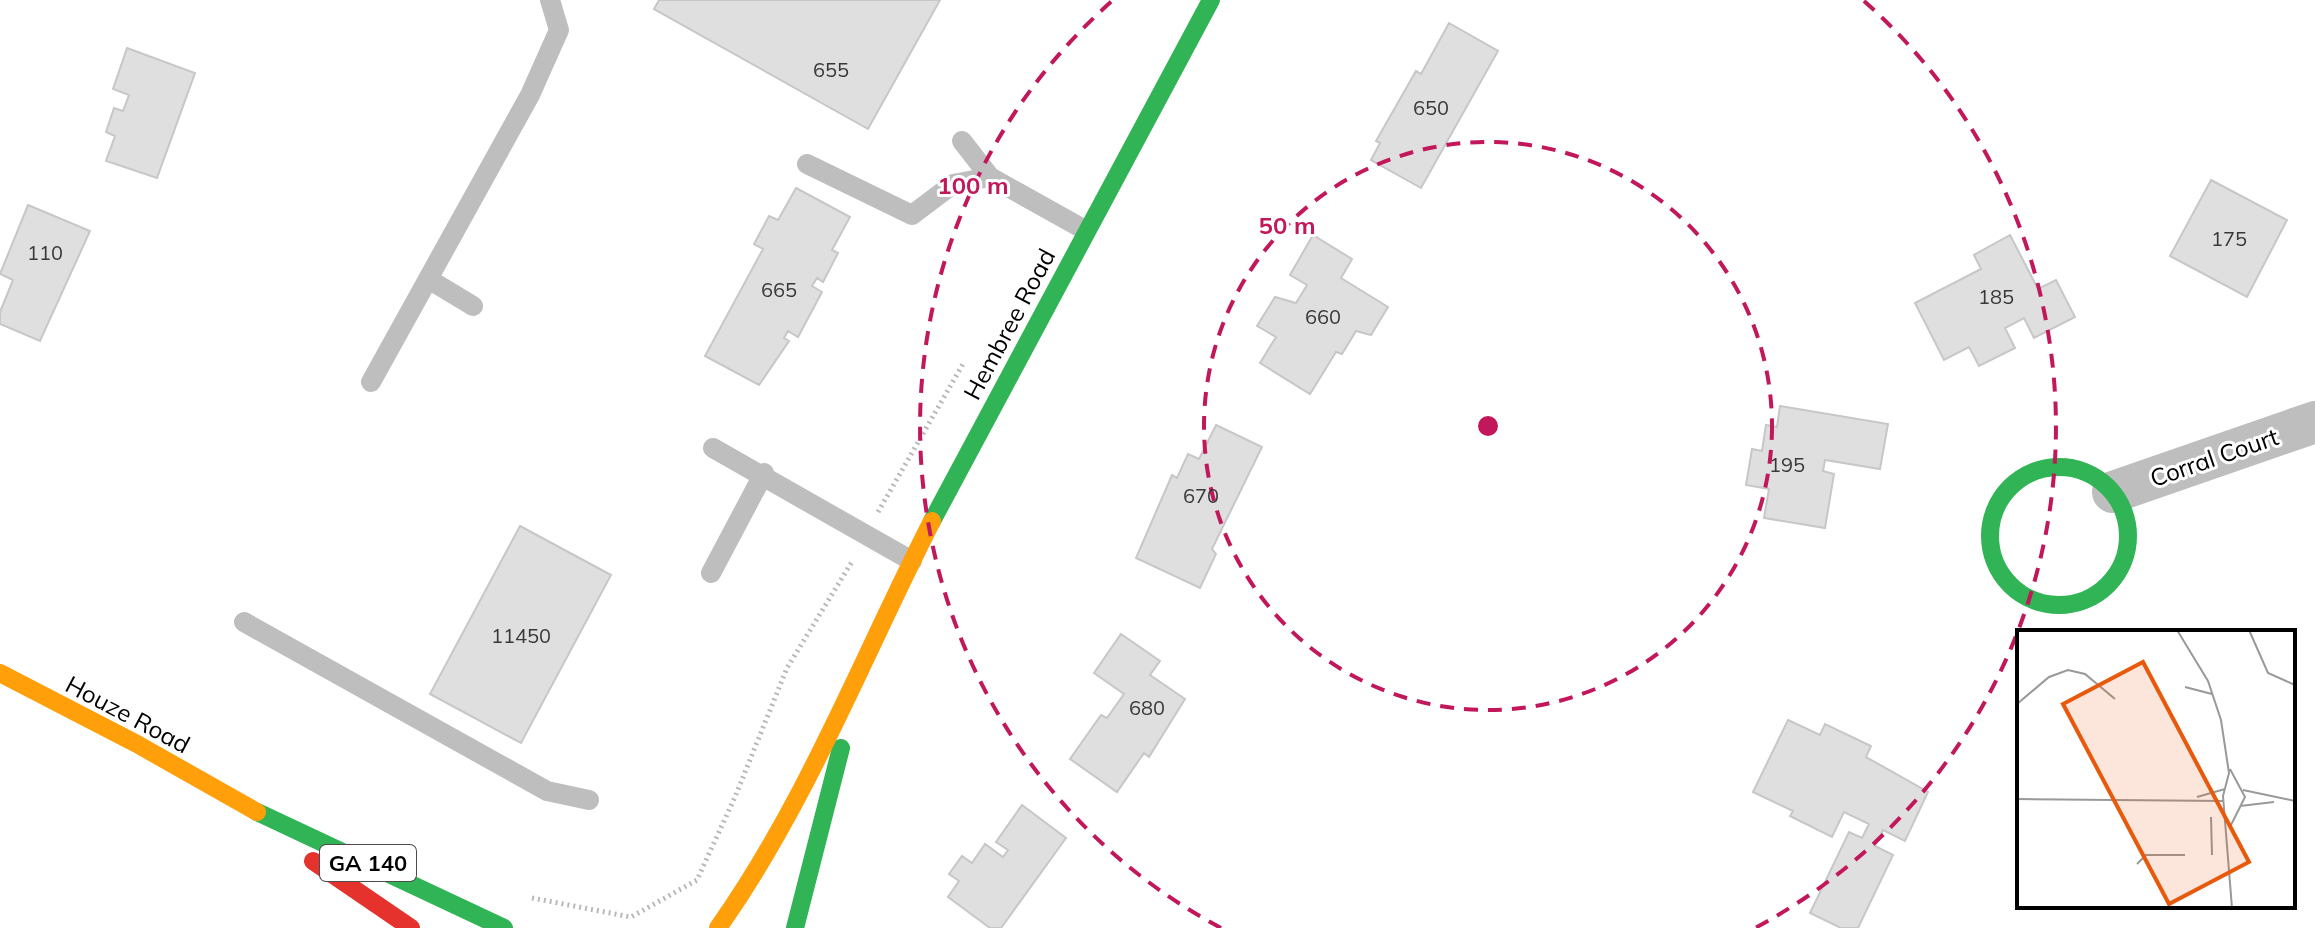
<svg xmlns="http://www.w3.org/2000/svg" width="2315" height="928" font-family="Mulish,sans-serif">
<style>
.building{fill:#dfdfdf;stroke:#c7c7c7;stroke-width:2}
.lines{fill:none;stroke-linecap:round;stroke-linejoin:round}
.path{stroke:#b9b9b9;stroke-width:5;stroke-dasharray:2 4;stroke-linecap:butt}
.lane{stroke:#bebebe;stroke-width:20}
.street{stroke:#bebebe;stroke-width:42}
.fast{stroke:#30b455;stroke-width:18}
.slow{stroke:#ff9f0a;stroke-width:18}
.jam{stroke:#e5322d;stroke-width:18}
.ring{fill:none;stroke:#c2185b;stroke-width:4;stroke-dasharray:14 10}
.labels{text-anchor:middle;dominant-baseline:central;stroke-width:6;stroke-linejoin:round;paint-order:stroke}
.number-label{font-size:20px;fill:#383838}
.shield{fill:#fff;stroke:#4c4c4c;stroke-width:2}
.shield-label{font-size:22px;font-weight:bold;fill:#000}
.street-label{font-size:24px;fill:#000;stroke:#fff}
.inset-road{fill:none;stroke:#999;stroke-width:2}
.view{fill:#e8590c;fill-opacity:0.15;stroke:#e8590c;stroke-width:4}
.inset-edge{fill:none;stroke:#000;stroke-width:4}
.centre{fill:#c2185b;stroke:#fff;stroke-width:4}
.ring-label{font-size:24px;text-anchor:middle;font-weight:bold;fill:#c2185b;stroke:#fff;stroke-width:6;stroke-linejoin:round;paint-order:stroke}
</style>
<rect width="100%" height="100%" fill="#fff"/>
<path class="building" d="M659,0H940L868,129L654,9Z
M1449,23L1498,51L1421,188L1371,160L1380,143L1376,141L1416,71L1421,74Z
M127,48L195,73L157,178L106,161L115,136L106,132L114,108L123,111L129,95L113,89Z
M2211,180L2287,220L2247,297L2170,256Z
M796,188L850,217L832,250L838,253L823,282L817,278L812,286L822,292L798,337L788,331L784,338L789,341L759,385L705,356L763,249L754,244L769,216L778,220Z
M28,205L90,231L40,341L0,324V312L13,280L0,274Z
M1313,235L1352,259L1341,278L1388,307L1371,335L1356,331L1342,354L1336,352L1310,394L1260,363L1276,337L1257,326L1275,297L1296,303L1307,285L1290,275Z
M2010,235L2038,289L2056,280L2075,317L2034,338L2024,318L2005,328L2015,348L1979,366L1969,347L1944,360L1915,303L1981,269L1974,255Z
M1780,406L1888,424L1880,469L1825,460L1823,471L1834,474L1825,528L1764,518L1769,489L1746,485L1752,449L1762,451L1766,425L1777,427Z
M1216,425L1262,447L1212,549L1216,554L1200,588L1136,558L1172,475L1177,478L1188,454L1199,459Z
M520,526L611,575L521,743L430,694Z
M1121,634L1160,661L1150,675L1185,699L1149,757L1144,753L1117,792L1070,759L1101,715L1107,718L1124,694L1094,673Z
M1788,720L1820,735L1825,724L1871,746L1866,757L1928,792L1905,841L1883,830L1875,846L1893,855L1858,928H1841L1810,913L1849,832L1862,838L1869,824L1844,812L1832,837L1790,816L1793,811L1753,792Z
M1022,805L1066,838L1001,928H990L948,897L959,881L949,874L962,856L972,863L985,844L1003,857L1008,850L996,842Z"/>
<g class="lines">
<path class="path" d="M878,512L963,364
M532,898L631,917L697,880L735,797L787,668L853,560"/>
<path class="lane" d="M962,141L990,177L1085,230
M807,164L912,215L953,184L990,177
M430,280L473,306
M371,382L530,95L559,30L550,0
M713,448L912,561
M711,573L764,473
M244,622L547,791L589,800"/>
<path class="street" d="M2113,492L2315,422"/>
<path class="fast" d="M1990 536a69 69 0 1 1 138 0a69 69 0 1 1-138 0Z
M932,521L1211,0
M257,812L504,928
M795,928L841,748"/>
<path class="slow" d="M0,673L137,744L257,812
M718,928C807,802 862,658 932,521"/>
<path class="jam" d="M313,861L411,928"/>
</g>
<g class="ring">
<circle cx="1488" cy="426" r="284"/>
<path d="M1221 928A568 568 0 0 1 1112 1M1864 1A568 568 0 0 1 1755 928"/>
</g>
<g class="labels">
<g class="number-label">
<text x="831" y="69">655</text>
<text x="1431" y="107">650</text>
<text x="2229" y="238">175</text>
<text x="45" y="252">110</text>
<text x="779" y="289">665</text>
<text x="1996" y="296">185</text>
<text x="1323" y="316">660</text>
<text x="1787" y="464">195</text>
<text x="1201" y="495">670</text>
<text x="521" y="635">11450</text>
<text x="1147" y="707">680</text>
</g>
<rect class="shield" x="320" y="845" width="96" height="36" rx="6"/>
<g class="shield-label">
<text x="368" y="863">GA 140</text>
</g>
<g class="street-label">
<text transform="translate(1009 324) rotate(-62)">Hembree Road</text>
<text transform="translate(2214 457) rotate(-19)">Corral Court</text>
<text transform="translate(128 714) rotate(28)">Houze Road</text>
</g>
</g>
<g transform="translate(2017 630)">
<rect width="278" height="278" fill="#fff"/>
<path class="inset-road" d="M160,0L191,51L204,90L212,143L206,166L215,278M232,0L251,43L278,55M168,57L195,64M0,74L32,47L51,40L68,44L98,69M213,139L228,167L213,197M226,160L278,171M180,167L208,159M0,169L207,171M223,176L257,172M194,187L195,225M120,234L129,225H168"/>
<path class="view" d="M126,32L232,232L152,274L46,74Z"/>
<rect width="278" height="278" class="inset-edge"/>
</g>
<circle cx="1488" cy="426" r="12" class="centre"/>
<g class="ring-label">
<text x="973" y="194">100 m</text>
<text x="1287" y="234">50 m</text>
</g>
</svg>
